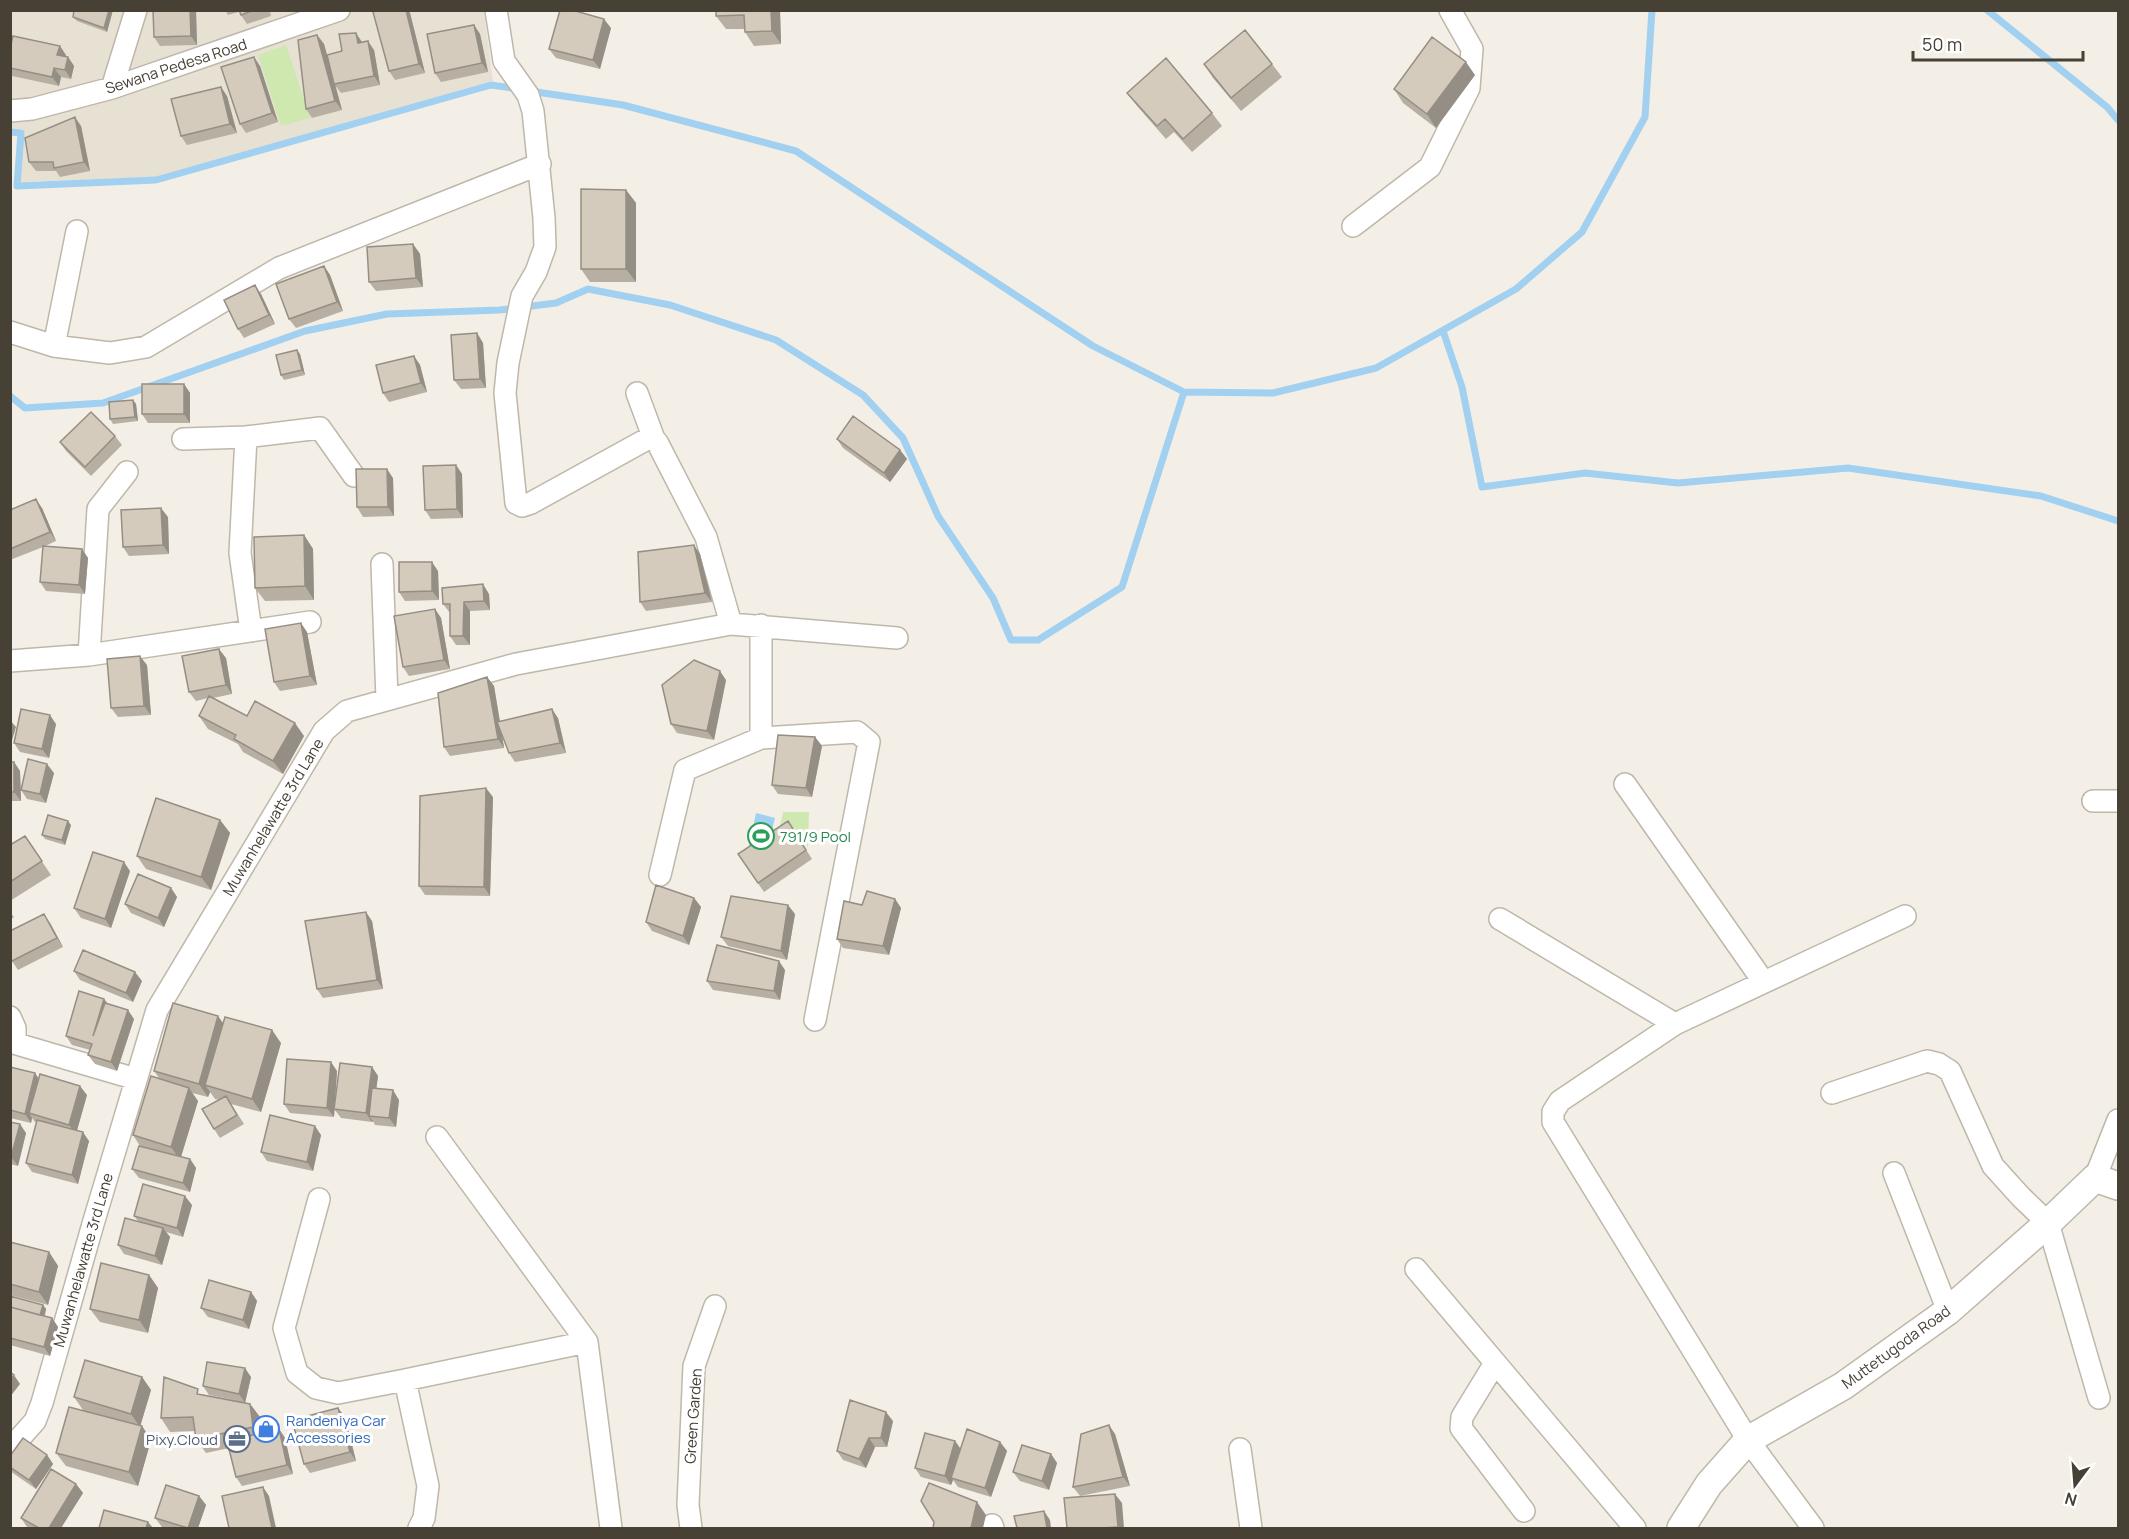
<svg xmlns="http://www.w3.org/2000/svg" width="2129" height="1539" font-family="Manrope,sans-serif">
<style>
.residential{fill:#e7e1d4}
.green{fill:#cee8af}
.water{fill:#a2d0f1}
.lines{fill:none;stroke-linecap:round;stroke-linejoin:round}
.stream{stroke:#a2d0f1;stroke-width:7}
.minor-casing{stroke:#bfb7a9;stroke-width:24}
.tertiary-casing{stroke:#bfb7a9;stroke-width:30}
.minor{stroke:#fff;stroke-width:21}
.tertiary{stroke:#fff;stroke-width:27}
.wall{fill:#b7afa2}
.shaded-wall{fill:#958e84}
.building{fill:#d5cbbc;stroke:#958e84;stroke-width:1.5}
.labels{text-anchor:middle;dominant-baseline:central;stroke-width:6;stroke-linejoin:round;paint-order:stroke}
.street-label{font-size:15px;fill:#464035;stroke:#fff}
.leisure-label{font-size:15px;fill:#27864d;stroke:#fff;text-anchor:start}
.shop-label{font-size:15px;fill:#366cbe;stroke:#fff;text-anchor:start}
.service-label{font-size:15px;fill:#4e5e75;stroke:#fff;text-anchor:end}
</style>
<rect width="100%" height="100%" fill="#f3efe6"/>
<path class="residential" d="M10,11H78L107,32L113,11H159L160,46L197,45L196,11H227L228,15L242,12L271,15L270,11H484L493,81L155,177L20,182L23,130L11,129Z"/>
<path class="green" d="M286,45L310,118L281,126L258,55Z
M783,812H809L808,847L795,828L777,838L775,834L780,826Z"/>
<path class="water" d="M756,813L775,818L764,860L747,855Z"/>
<g class="lines">
<path class="stream" d="M1987,10L2107,107L2118,120
M530,91L623,105L796,151L1093,346L1184,392L1273,393L1376,368L1516,289L1582,232L1645,117L1652,10
M10,132L21,133L17,186L156,180L491,85L519,89
M1443,331L1462,387L1482,487L1585,473L1678,483L1848,468L2041,496L2118,521
M10,396L25,408L103,403L305,331L387,314L500,310L556,303L588,289L670,305L776,340L863,395L903,438L938,516L993,598L1011,640H1038L1122,587L1184,392"/>
<defs>
<path id="minor" d="M496,10L504,61L528,95L533,111L544,218L545,247L536,272L522,296L508,363L505,393L516,503L522,506L531,503L649,438L657,442L706,537L731,624
M112,88L136,10
M10,111L32,109L112,88L339,10
M1353,226L1430,167L1469,88L1472,49L1450,10
M10,332L54,346L110,353L146,347L279,268L540,164
M54,346L77,231
M637,393L654,439
M246,437L240,553L251,631
M183,439L246,437L320,428L354,476
M382,564L387,699
M761,625V738L857,732L869,742L815,1020
M89,655L98,509L127,472
M10,661L89,655L310,622
M1625,784L1763,981
M2093,801H2118
M660,875L685,770L761,738
M1500,919L1675,1024
M10,1017L15,1028V1043
M10,1042L136,1079
M1832,1093L1927,1061L1939,1064L1950,1071L1993,1166L2021,1197L2048,1223L2099,1398
M437,1137L587,1342L611,1528
M1894,1173L1948,1311
M2095,1178L2118,1120
M319,1199L284,1328L297,1373L316,1388L338,1393L405,1380
M1416,1269L1635,1528
M1495,1363L1462,1417L1461,1428L1524,1511
M10,1449L35,1421L42,1403L93,1224L157,1010L324,731L347,711L516,664L731,624L897,638
M1240,1449L1251,1528
M992,1525L993,1528
M419,1528L424,1518L428,1486L405,1380L587,1342
M691,1528L688,1505L694,1366L715,1306
M1813,1528L1748,1440L1553,1122V1112L1560,1101L1675,1024L1905,916"/>
<path id="tertiary" d="M1681,1528L1709,1484L1748,1440L1843,1386L1948,1311L2048,1223L2095,1178L2118,1186"/>
</defs>
<use href="#minor" class="minor-casing"/>
<use href="#tertiary" class="tertiary-casing"/>
<use href="#minor" class="minor"/>
<use href="#tertiary" class="tertiary"/>
</g>
<path class="wall" d="M113,10L107,32L77,21L73,17Z
M196,10L197,45L160,46L154,37Z
M225,10H270L271,16L247,24L239,12L228,15Z
M716,10H780L781,44L754,46L745,32V29H726L716,16Z
M410,13L425,73L395,80L389,71Z
M474,25L480,34L488,72L441,82L435,73Z
M611,28L600,69L556,58L549,49Z
M317,35L324,44L342,110L312,118L306,109Z
M362,42L374,50L380,85L341,93L334,84L342,51Z
M10,48L66,55L65,57H68L74,66L71,79L61,77L59,86L12,76L10,73Z
M1204,64H1272L1282,77L1241,111L1213,78Z
M260,66L278,122L246,133L240,124Z
M1475,75L1436,128L1403,103L1394,89Z
M1127,93L1212,113L1222,126L1192,152L1174,132L1166,139L1137,106Z
M227,96L237,133L187,145L181,136Z
M81,126L90,171L60,177L56,171H36L29,162Z
M626,190L636,203V282H590L581,269Z
M413,244L420,254L423,287L376,291L369,282Z
M324,266L330,275L343,311L296,328L289,319Z
M261,294L275,324L244,338L238,329Z
M477,333L483,343L486,388L461,389L454,380Z
M300,354L305,375L284,380L281,375Z
M414,356L420,365L427,392L389,402L383,393Z
M184,384L190,393V423H148L142,414Z
M133,400L136,404L138,421L113,424L110,419Z
M115,436L122,445L91,476L66,451L60,442Z
M837,439L900,450L907,459L890,482L843,448Z
M456,465L462,474L463,518L431,519L425,510Z
M393,478L394,516L363,517L357,507Z
M42,508L56,541L45,546L82,549L88,558L85,594L46,591L40,582L43,547L10,560V510Z
M168,517L169,554L129,556L123,547Z
M304,535L313,549L314,600L265,601L255,588Z
M700,554L712,602L646,611L640,602Z
M438,571L439,600L405,601L399,592Z
M489,594L490,610L470,611V645H456L450,636V613L443,604Z
M435,609L441,618L450,669L409,676L403,667Z
M307,632L317,685L280,691L274,682Z
M226,658L232,694L213,698L247,716L304,736L283,774L243,752L238,744L208,729L199,716L208,698L196,701L189,692Z
M147,665L151,715L118,717L111,708Z
M487,677L494,686L500,721L558,718L566,753L515,762L509,753L502,734L504,748L450,756L444,747Z
M726,680L714,740L677,733L671,724Z
M56,724L49,758L20,752L14,743Z
M815,737L822,746L812,797L778,794L772,785Z
M10,762H14L20,771L21,801H10Z
M54,773L46,803L27,799L21,790Z
M493,797L490,896L425,895L419,886Z
M220,820L230,833L211,890L146,869L137,856Z
M788,821L812,859L764,892L738,854Z
M71,825L65,845L45,839L42,835Z
M25,836L51,875L10,901V845Z
M130,871L111,928L81,918L74,908Z
M171,888L177,897L164,927L131,913L125,904Z
M694,898L701,907L689,945L652,931L646,922Z
M895,899L901,908L889,955L843,948L837,939L862,905Z
M10,912L14,917L10,920Z
M795,914L787,960L728,946L721,937Z
M372,921L383,989L323,998L317,989Z
M50,923L63,947L18,970L12,961Z
M785,970L780,1000L713,990L707,981Z
M74,971L142,981L133,1002L80,980Z
M104,999L107,1003L134,1019L117,1071L95,1064L88,1055L90,1050L72,1045L66,1036Z
M223,1023L281,1043L261,1112L231,1104L244,1124L220,1138L214,1129L219,1100L215,1099L210,1092L208,1097L192,1093L198,1101L181,1157L190,1159L196,1168L190,1192L139,1178L132,1169L140,1146L133,1135L159,1078L154,1071Z
M10,1067L39,1079L87,1095L77,1130L89,1141L78,1184L32,1172L26,1163L37,1123L35,1122L32,1118L31,1123L10,1118Z
M372,1067L378,1076L376,1088L399,1100L396,1127L375,1125L373,1121L372,1122L341,1118L334,1109Z
M337,1071L334,1117L290,1113L284,1104Z
M10,1122L26,1133L18,1166L10,1164Z
M321,1135L313,1171L267,1161L261,1152Z
M192,1205L183,1237L166,1232L170,1237L162,1265L124,1254L118,1245L138,1221L134,1216Z
M10,1242L49,1252L58,1266L48,1305L10,1295Z
M149,1275L158,1288L148,1333L100,1322L90,1309Z
M251,1292L257,1301L249,1329L208,1317L201,1308Z
M10,1296L43,1305L46,1309L45,1316L52,1318L58,1327L50,1356L10,1345Z
M142,1377L151,1390L140,1426H142L151,1440L138,1486L66,1466L56,1453L83,1410L74,1397Z
M251,1377L245,1403L250,1404L260,1417L262,1433L279,1429L285,1438L293,1474L242,1486L236,1477L229,1448L206,1453L196,1439L195,1431L170,1432L161,1418L201,1394L239,1401L209,1395L203,1386Z
M338,1408L345,1417L356,1461L310,1473L304,1464Z
M893,1421L887,1447H875L866,1468L843,1460L837,1451Z
M1115,1434L1130,1486L1080,1496L1073,1487Z
M955,1441L961,1449L1000,1442L1007,1451L991,1497L958,1487L953,1480L951,1485L921,1477L915,1468Z
M1051,1454L1057,1463L1049,1490L1020,1481L1013,1472Z
M47,1455L53,1464L36,1489L10,1471V1456Z
M76,1484L83,1493L61,1528H30L27,1527L21,1518Z
M199,1496L206,1505L198,1528H166L162,1527L155,1518Z"/>
<path class="shaded-wall" d="M109,10H113L107,32L104,28Z
M190,10H196L197,45L191,36Z
M406,10H408L410,13L425,73L419,64Z
M771,10H780L781,44L772,31Z
M604,19L611,28L600,69L593,60Z
M474,25L480,34L488,72L482,63Z
M356,33L362,42L358,43Z
M317,35L324,44L342,110L335,101Z
M368,41L374,50L380,85L374,76Z
M60,46L66,55L64,64L57,55Z
M68,57L74,66L71,79L65,70Z
M254,57L260,66L278,122L272,113Z
M1466,62L1475,75L1436,128L1427,114Z
M54,68L61,77L59,86L52,77Z
M221,87L227,96L237,133L230,124Z
M75,117L81,126L90,171L84,162Z
M626,190L636,203V282L626,269Z
M413,244L420,254L423,287L416,278Z
M324,266L330,275L343,311L337,302Z
M255,285L261,294L275,324L269,315Z
M477,333L483,343L486,388L480,379Z
M297,350L300,354L305,375L302,370Z
M414,356L420,365L427,392L421,383Z
M184,384L190,393V423L184,414Z
M133,400L136,404L138,421L135,417Z
M900,450L907,459L890,482L884,473Z
M456,465L462,474L463,518L457,509Z
M387,469L393,478L394,516L388,507Z
M36,499L42,508L56,541L50,532Z
M161,508L168,517L169,554L163,545Z
M304,535L313,549L314,600L305,586Z
M694,545L700,554L712,602L705,593Z
M82,549L88,558L85,594L79,585Z
M432,562L438,571L439,600L432,591Z
M483,584L489,594L490,610L484,601Z
M464,602L470,611V645L463,636Z
M435,609L441,618L450,669L444,660Z
M301,623L307,632L317,685L310,676Z
M219,649L226,658L232,694L226,685Z
M140,656L147,665L151,715L144,706Z
M720,671L726,680L714,740L707,731Z
M487,677L494,686L504,748L498,739Z
M552,709L558,718L566,753L560,743Z
M50,715L56,724L49,758L42,749Z
M10,720L16,727L10,747Z
M295,723L304,736L283,774L273,761Z
M815,737L822,746L812,797L806,788Z
M14,762L20,771L21,801L14,792Z
M47,764L54,773L46,803L40,794Z
M486,788L493,797L490,896L484,887Z
M220,820L230,833L211,890L201,877Z
M68,821L71,825L65,845L62,840Z
M124,862L130,871L111,928L105,919Z
M171,888L177,897L164,927L158,918Z
M694,898L701,907L689,945L683,936Z
M895,899L901,908L889,955L883,946Z
M788,905L795,914L787,960L781,951Z
M366,912L372,921L383,989L377,980Z
M44,914L50,923L63,947L57,938Z
M779,961L785,970L780,1000L774,991Z
M135,972L142,981L133,1002L126,993Z
M104,999L111,1008L93,1036Z
M128,1010L134,1019L117,1071L111,1062Z
M218,1016L228,1030L205,1085L210,1092L208,1097L199,1084Z
M272,1030L281,1043L261,1112L252,1099Z
M331,1062L337,1071L334,1117L327,1108Z
M372,1067L378,1076L373,1116H369L373,1121L372,1122L366,1113Z
M35,1073L41,1082L29,1113L32,1118L31,1123L25,1114Z
M80,1086L87,1095L76,1134L69,1125Z
M189,1088L198,1101L180,1160L171,1147Z
M393,1090L399,1100L396,1127L389,1118Z
M20,1124L26,1133L18,1166L11,1157Z
M315,1126L321,1135L313,1171L307,1162Z
M83,1132L89,1141L78,1184L72,1175Z
M190,1159L196,1168L190,1192L183,1183Z
M185,1196L192,1205L183,1237L177,1228Z
M163,1228L170,1237L162,1265L155,1256Z
M49,1252L58,1266L48,1305L39,1292Z
M149,1275L158,1288L148,1333L139,1320Z
M251,1292L257,1301L249,1329L243,1320Z
M43,1305L46,1309L43,1321L40,1317Z
M52,1318L58,1327L50,1356L44,1347Z
M245,1368L251,1377L245,1403L239,1394Z
M14,1375L20,1384L10,1397V1380Z
M142,1377L151,1390L140,1427L131,1414Z
M250,1404L260,1417L262,1441L253,1427Z
M338,1408L345,1417L356,1461L350,1452Z
M886,1412L893,1421L887,1447L881,1438Z
M1109,1425L1115,1434L1130,1486L1123,1477Z
M142,1426L151,1440L138,1486L129,1472Z
M279,1429L285,1438L293,1474L287,1465Z
M869,1438L875,1447L866,1468L859,1459Z
M955,1441L961,1450L951,1478L953,1480L951,1485L945,1476Z
M1000,1442L1007,1451L991,1497L985,1488Z
M1051,1454L1057,1463L1049,1490L1042,1481Z
M47,1455L53,1464L36,1489L29,1480Z
M76,1484L83,1493L61,1528H49Z
M263,1487L269,1496L276,1528H272Z
M1115,1494L1122,1503L1124,1528H1119L1118,1527Z
M199,1496L206,1505L198,1528H188Z
M977,1502L986,1515L983,1528H971Z
M1044,1511L1050,1520L1051,1528H1047Z
M148,1522L153,1528H146Z"/>
<path class="building" d="M74,10H109L104,28L73,17Z
M153,10H190L191,36L154,37Z
M239,10H254L241,15Z
M378,10H406L419,64L389,71L373,12Z
M560,10H572L604,19L593,60L549,49Z
M716,10H771L772,31L745,32L744,15L716,16Z
M474,25L482,63L435,73L427,34Z
M1245,30L1272,64L1231,98L1204,64Z
M356,33L358,43L368,41L374,76L334,84L327,55L342,51L339,34Z
M317,35L335,101L306,109L298,40Z
M13,36L60,46L57,55L68,57L65,70L54,68L52,77L10,68V48Z
M1432,37L1466,62L1427,114L1394,89Z
M254,57L272,113L240,124L221,67Z
M1166,58L1212,113L1183,139L1165,119L1157,126L1127,93Z
M221,87L230,124L181,136L171,99Z
M75,117L84,162L54,168L53,162H29L25,138Z
M581,189L626,190V269H581Z
M413,244L416,278L369,282L367,247Z
M324,266L337,302L289,319L276,284Z
M255,285L269,315L238,329L224,300Z
M477,333L480,379L454,380L451,335Z
M297,350L302,370L281,375L276,355Z
M414,356L421,383L383,393L376,365Z
M142,384H184V414H142Z
M133,400L135,417L110,419L109,402Z
M91,412L115,436L85,467L60,442Z
M853,416L900,450L884,473L837,439Z
M456,465L457,509L425,510L423,466Z
M356,469H387L388,507H357Z
M36,499L50,532L10,549V510Z
M161,508L163,545L123,547L121,510Z
M304,535L305,586L255,588L254,537Z
M694,545L705,593L640,602L638,552Z
M43,546L82,549L79,585L40,582Z
M399,562H432V591L399,592Z
M483,584L484,601L464,602L463,636H450V604H443L442,588Z
M435,609L444,660L403,667L394,616Z
M301,623L310,676L274,682L265,629Z
M219,649L226,685L189,692L182,656Z
M140,656L144,706L111,708L107,659Z
M694,660L720,671L707,731L671,724L662,685Z
M487,677L498,739L444,747L438,693Z
M209,696L247,716L255,701L295,723L273,761L234,739L236,735L199,716Z
M21,709L50,715L42,749L14,743Z
M552,709L560,743L509,753L497,722Z
M778,735L815,737L806,788L772,785Z
M28,759L47,764L40,794L21,790Z
M10,762H14V792H10Z
M486,788L484,887L419,886L420,796Z
M156,798L220,820L201,877L137,856Z
M48,815L68,821L62,840L42,835Z
M788,821L806,850L758,883L738,854Z
M25,836L42,861L10,882V845Z
M93,852L124,862L105,919L74,908Z
M138,874L171,888L158,918L125,904Z
M656,885L694,898L683,936L646,922Z
M867,891L895,899L883,946L837,939L844,901L862,905Z
M731,896L788,905L781,951L721,937Z
M366,912L377,980L317,989L305,921Z
M44,914L57,938L12,961L10,959V931Z
M717,945L779,961L774,991L707,981Z
M83,950L135,972L126,993L74,971Z
M79,991L104,999L93,1036L105,1003L128,1010L111,1062L88,1055L92,1044L66,1036Z
M173,1003L218,1016L199,1084L154,1071Z
M225,1017L272,1030L252,1099L205,1085Z
M287,1059L331,1062L327,1108L284,1104Z
M340,1063L372,1067L366,1113L334,1109Z
M10,1067L35,1073L25,1114L10,1110Z
M40,1074L80,1086L69,1125L29,1113Z
M151,1076L189,1088L171,1147L133,1135Z
M372,1088L393,1090L389,1118L369,1116Z
M226,1096L237,1115L214,1129L202,1109Z
M270,1115L315,1126L307,1162L261,1152Z
M37,1120L83,1132L72,1175L26,1163Z
M10,1122L20,1124L11,1157L10,1156Z
M139,1146L190,1159L183,1183L132,1169Z
M143,1184L185,1196L177,1228L134,1216Z
M125,1218L163,1228L155,1256L118,1245Z
M10,1242L49,1252L39,1292L10,1284Z
M101,1263L149,1275L139,1320L90,1309Z
M209,1280L251,1292L243,1320L201,1308Z
M10,1296L43,1305L40,1315L10,1307Z
M10,1307L52,1318L44,1347L10,1338Z
M85,1360L142,1377L131,1414L74,1397Z
M207,1362L245,1368L239,1394L203,1386Z
M10,1372L14,1375L10,1380Z
M164,1377L198,1389L197,1394L250,1404L253,1427L196,1439L193,1417L161,1418Z
M850,1400L886,1412L881,1438H869L859,1459L837,1451Z
M69,1407L142,1426L129,1472L56,1453Z
M338,1408L350,1452L304,1464L292,1420Z
M1109,1425L1123,1477L1073,1487L1081,1434Z
M279,1429L287,1465L236,1477L227,1441Z
M967,1429L1000,1442L985,1488L951,1478Z
M925,1433L955,1441L945,1476L915,1468Z
M23,1438L47,1455L29,1480L10,1467V1456Z
M1022,1445L1051,1454L1042,1481L1013,1472Z
M51,1469L76,1484L49,1528H39L21,1518Z
M929,1483L977,1502L971,1528H933L934,1522L921,1501Z
M166,1485L199,1496L188,1528L155,1518Z
M263,1487L272,1528H229L222,1496Z
M1115,1494L1118,1527L1102,1528H1067L1064,1498Z
M104,1510L148,1522L146,1528H99Z
M1044,1511L1047,1528H1017L1014,1516Z"/>
<defs>
<symbol id="stadium-ring" viewBox="-11 -11 22 22"><circle r="9.5" fill="#fff" stroke="#2e9e5b" stroke-width="1.5"/><path d="M0-5a6.5 5 0 1 0 0 10a6.5 5 0 1 0 0-10ZM-3.5-1.8h7v3.6h-7Z" fill="#2e9e5b"/></symbol>
<symbol id="shop-ring" viewBox="-11 -11 22 22"><circle r="9.5" fill="#fff" stroke="#3f7fe0" stroke-width="1.5"/><path d="M-5-2.5h2.3a2.7 3.5 0 0 1 5.4 0H5L5.5 6h-11ZM-1.5-2.5h3a1.5 2.3 0 0 0-3 0Z" fill="#3f7fe0"/></symbol>
<symbol id="office-ring" viewBox="-11 -11 22 22"><circle r="9.5" fill="#fff" stroke="#5c6f8a" stroke-width="1.5"/><path d="M-6-3h4V-5.5h4V-3h4V5H-6ZM-1-4.5V-3h2v-1.5ZM-6 0V1H6V0Z" fill="#5c6f8a"/></symbol>
</defs>
<g fill-rule="evenodd">
<use href="#stadium-ring" x="746" y="821" width="30" height="30"/>
<use href="#shop-ring" x="251" y="1414" width="30" height="30"/>
<use href="#office-ring" x="222" y="1424" width="30" height="30"/>
</g>
<g class="labels">
<g class="street-label">
<text transform="translate(176 66) rotate(-18)">Sewana Pedesa Road</text>
<text transform="translate(273 817) rotate(-59)">Muwanhelawatte 3rd Lane</text>
<text transform="translate(83 1260) rotate(-74)">Muwanhelawatte 3rd Lane</text>
<text transform="translate(1896 1347) rotate(-36)">Muttetugoda Road</text>
<text transform="translate(693 1416) rotate(-86)">Green Garden</text>
</g>
<g class="leisure-label">
<text x="780" y="836">791/9 Pool</text>
</g>
<g class="shop-label">
<text x="286" y="1420">Randeniya Car<tspan x="286" dy="17">Accessories</tspan></text>
</g>
<g class="service-label">
<text x="218" y="1439">Pixy.Cloud</text>
</g>
</g>
<rect width="2129" height="1539" fill="none" stroke="#464035" stroke-width="24"/>
<g transform="translate(2075 1485) rotate(196)" stroke="#ffffff" stroke-width="4.5" paint-order="stroke">
<path d="M0-4.5L10 22L0 15L-10 22Z" fill="#464035"/>
<text y="-9" font-size="16" font-weight="bold" text-anchor="middle" fill="#464035">N</text>
</g>
<path d="M1913 51v9h170v-9" fill="none" stroke="#464035" stroke-width="3"/>
<text x="1922" y="51" font-size="18" fill="#464035" stroke="#ffffff" stroke-width="4.5" paint-order="stroke">50 m</text>
</svg>
